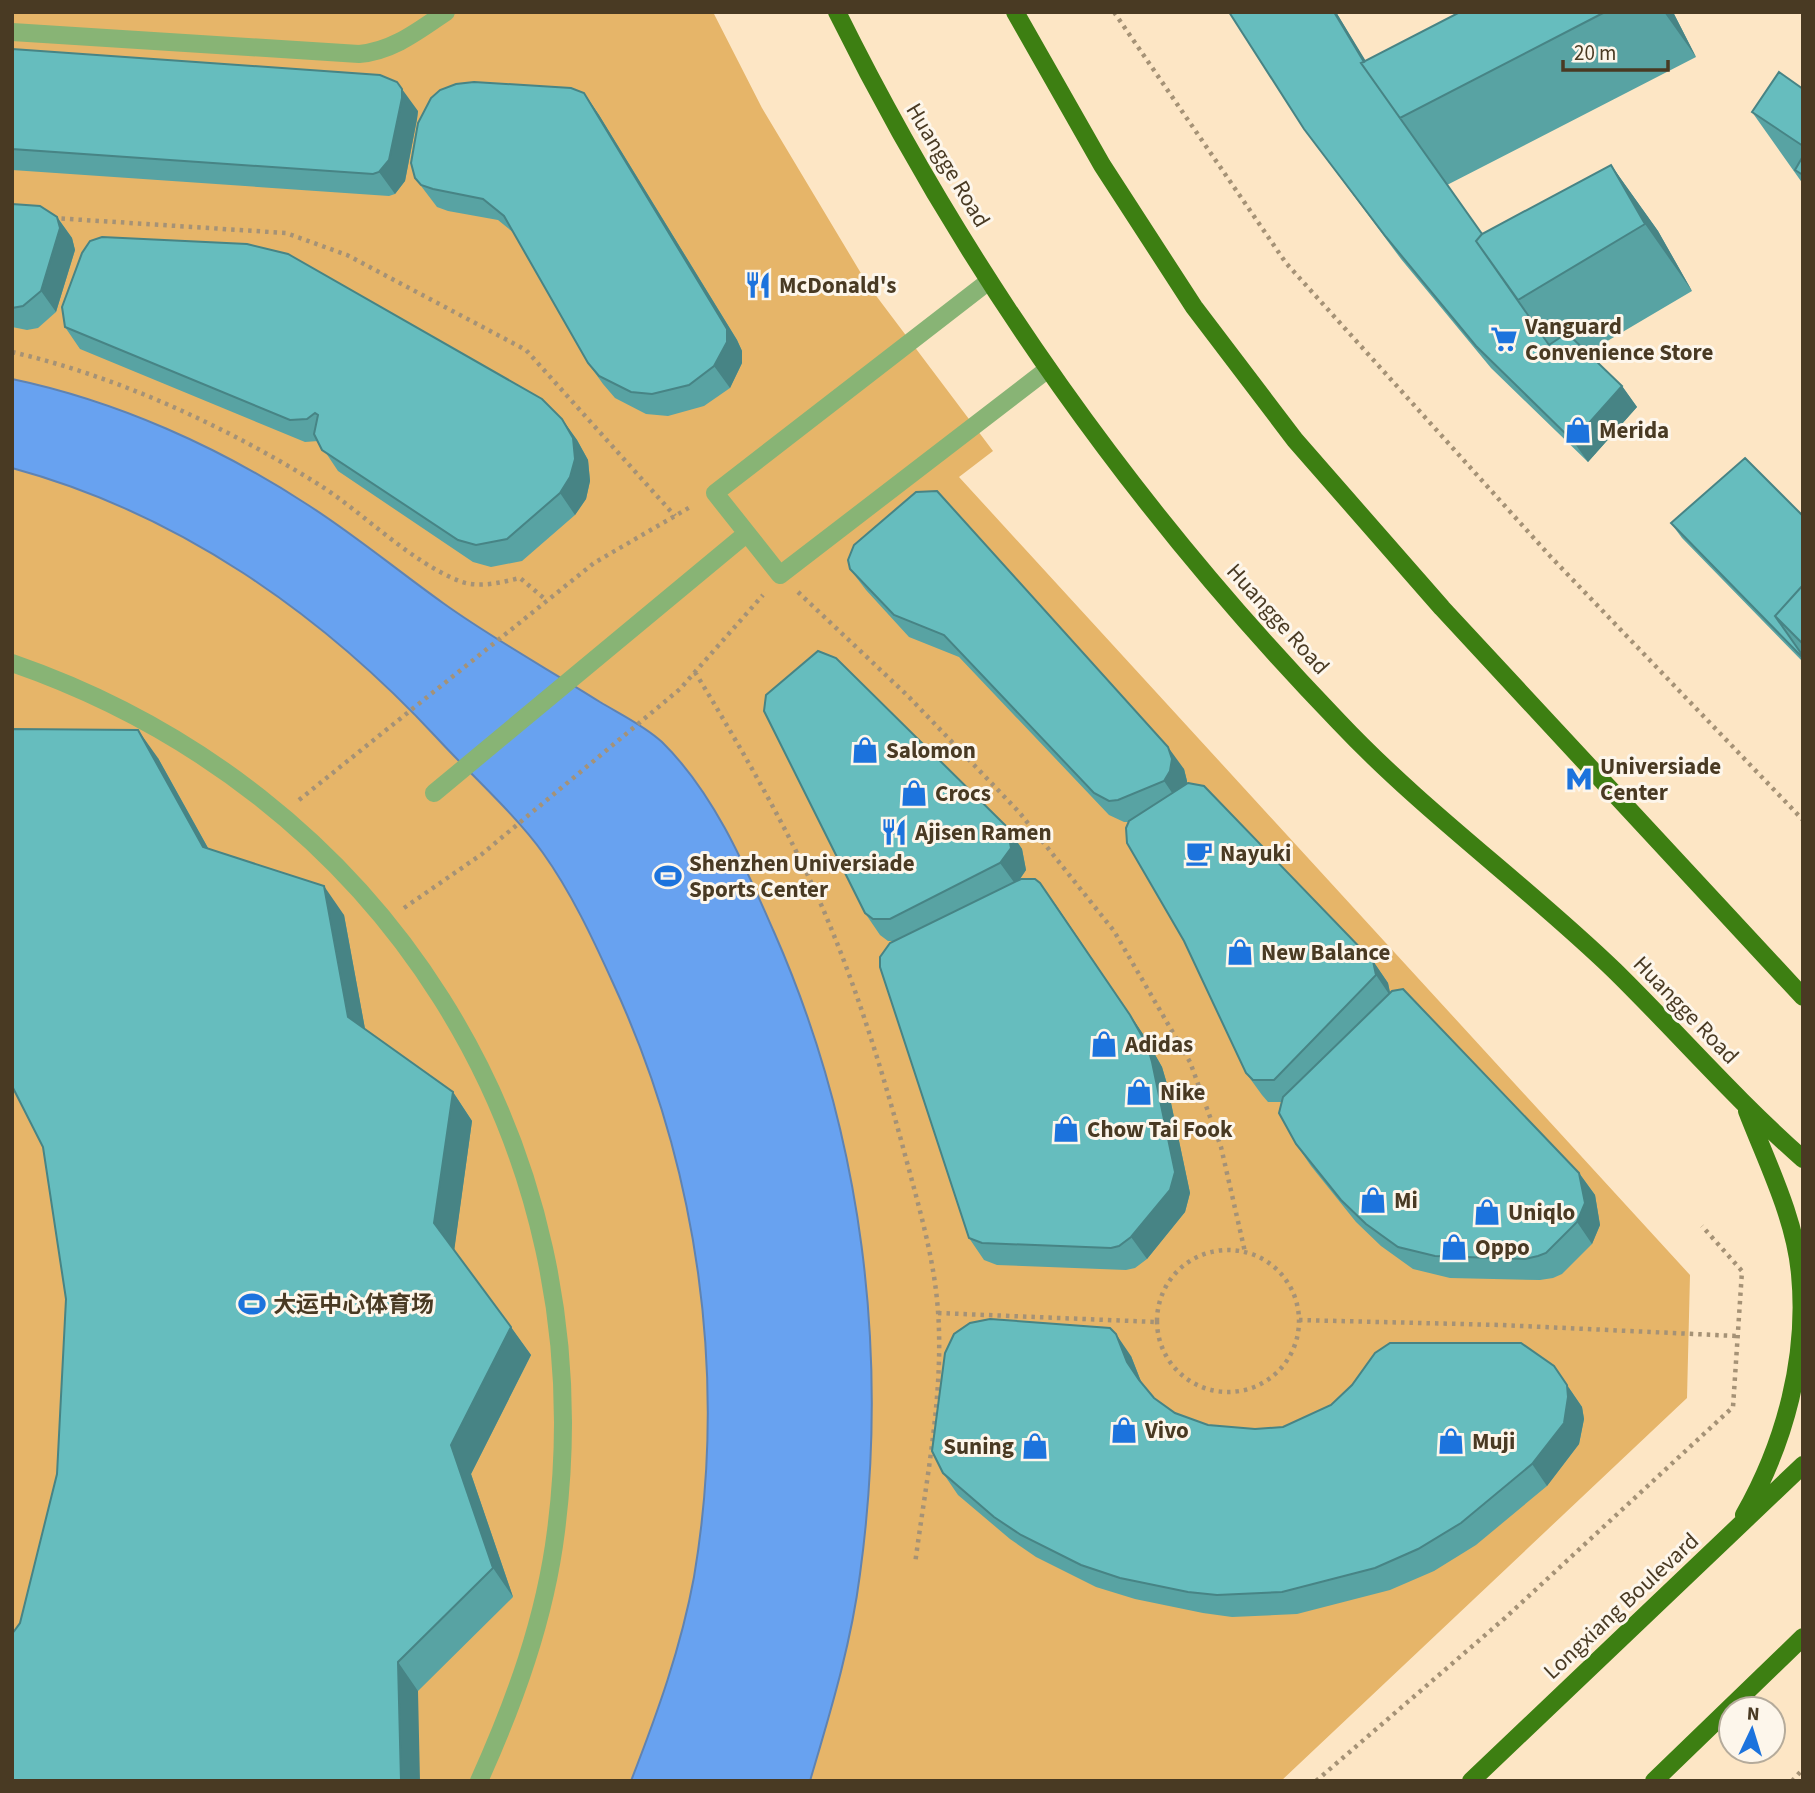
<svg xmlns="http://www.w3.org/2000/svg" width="1815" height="1793" font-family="'Source Sans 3','Noto Sans SC',sans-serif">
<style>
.green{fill:#e6b569}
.water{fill:#68a2f0;stroke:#5f83b2;stroke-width:2}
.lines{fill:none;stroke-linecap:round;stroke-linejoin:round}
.path{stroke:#a59276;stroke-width:4.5;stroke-dasharray:3.5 5;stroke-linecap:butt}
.minor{stroke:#88b475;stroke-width:18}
.major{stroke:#3d7f12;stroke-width:18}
.wall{fill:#58a3a3}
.shaded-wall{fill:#478485}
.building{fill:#66bdbe;stroke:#478485;stroke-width:2}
.labels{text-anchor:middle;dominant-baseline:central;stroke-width:6;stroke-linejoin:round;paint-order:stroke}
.street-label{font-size:23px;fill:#493a23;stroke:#fdf6eb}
.poi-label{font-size:23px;font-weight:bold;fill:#493a23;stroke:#fdf6eb;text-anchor:start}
</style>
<rect width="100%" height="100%" fill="#fde6c5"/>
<path class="green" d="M12,12H713L762,108L868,285L993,451L959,477L1690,1275L1687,1398L1281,1781H12Z"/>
<path class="water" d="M12,379C117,401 219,447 308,505C355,535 398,571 443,603C493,639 548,669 600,702C620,714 645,726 662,742C714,793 745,866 774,932C863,1134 890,1355 860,1574C851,1645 830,1713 810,1781H631C657,1714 681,1648 694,1577C728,1376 698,1167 613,983C593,939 571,892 543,853C516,815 469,773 437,738C321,613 178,513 12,468Z"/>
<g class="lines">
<path class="path" d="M1114,12L1286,263L1550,556L1803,820
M53,218L286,233L347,255L526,350L675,516
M12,352C119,377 225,426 318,484C364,513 411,563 462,582C481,588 502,582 520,578L546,600
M798,592L908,696L1019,812L1114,931L1190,1062L1221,1147L1245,1252
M695,672C732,733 767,793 799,857C845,950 877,1051 904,1151C918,1204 934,1256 938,1311C944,1394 926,1481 915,1564
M299,800L594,563L692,506
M404,908L482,854L680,689L763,595
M1157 1321a71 71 0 1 1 142 0a71 71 0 1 1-142 0Z
M938,1313L1156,1322
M1299,1320L1501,1325L1737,1336
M1316,1781L1505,1618L1733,1407L1742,1271L1702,1226
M1792,1781L1803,1769"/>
<path class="minor" d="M12,32L359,54C393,51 418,31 446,12
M989,281L715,493L780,575L1048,369
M12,663C382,791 606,1141 556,1531C545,1619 515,1701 479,1781
M434,793L746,534"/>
<path class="major" d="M837,12C966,273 1137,513 1339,722C1424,812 1526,885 1615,971C1678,1033 1736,1100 1803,1159
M1015,12L1102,165L1194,307L1295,440L1442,608L1803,997
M1744,1515C1785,1443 1808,1357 1800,1274C1795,1218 1767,1163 1747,1111
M1471,1781L1803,1465
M1654,1781L1803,1637"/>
</g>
<path class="wall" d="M1229,12H1336L1365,61L1460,12H1673L1696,57L1447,185L1482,234L1611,165L1658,231L1692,291L1587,353L1622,386L1637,407L1588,462L1491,368L1401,259L1304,129Z
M12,49L418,111L417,119L405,181L395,194L389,196L12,170Z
M1803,89V184L1752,112Z
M584,93L599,115L737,340L742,351V363L730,388L704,406L668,416L646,414L615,398L603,384L588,363L514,233L498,220L448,211L437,207L415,178Z
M12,204L57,217L72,238L75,250L56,312L38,328L27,330L12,327Z
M65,327L562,419L577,440L588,460L590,481L586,499L575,515L522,561L491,567L473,562L338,471L318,441L305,442L80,349Z
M1803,516V662L1682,538L1671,523Z
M850,569L1184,769L1187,781V784L1373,961L1388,983L1390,993L1579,1173L1595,1195L1600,1225L1592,1244L1562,1274L1553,1278L1540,1280L1450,1278L1413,1269L1381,1246L1356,1222L1311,1166L1296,1144L1282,1102H1268L1262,1095L1246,1073L1128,822H1124L1109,815L959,657L909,637L866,590Z
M158,758L208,848L344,915L365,1029L453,1092L472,1121L454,1250L531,1355L471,1474L513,1597L418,1691L20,1623L57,1474L66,1299L43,1147Z
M1007,827L1022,849L1026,870L1019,880L1055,904L1145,1037L1162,1067L1167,1084L1190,1193L1185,1212L1147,1259L1135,1268L1126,1270L997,1265L984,1260L969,1238L894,941H888L880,935L865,913Z
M1131,1356L1142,1384L1154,1398L1175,1413L1208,1425L1255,1429L1283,1427L1569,1388L1582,1407L1584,1419L1579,1444L1547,1486L1476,1545L1434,1571L1390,1590L1297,1614L1232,1617L1203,1613L1135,1599L1096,1587L1036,1557L1010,1539L958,1495L943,1473Z"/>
<path class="shaded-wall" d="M1334,12H1336L1403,122L1389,102Z
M1664,12H1673L1696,57Z
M402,89L418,111L417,119L405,181L395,194L379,172Z
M584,93L599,115L737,340L742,351V363L730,388L714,366Z
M1611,165L1658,231L1692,291L1645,224Z
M57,217L72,238L75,250L56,312L41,291Z
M1622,386L1637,407L1588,462L1573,441Z
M562,419L577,440L588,460L590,481L586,499L575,515L560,493Z
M138,730L158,758L223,875L203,847Z
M1168,747L1184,769L1187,781L1186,793L1179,803L1164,781Z
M1007,827L1022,849L1026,870L1016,885L1000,863Z
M324,886L344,915L368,1045L348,1017Z
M1055,904L1145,1037L1162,1067L1167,1084L1190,1193L1185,1212L1147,1259L1131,1237Z
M1373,961L1388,983L1391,997L1376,975Z
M453,1092L472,1121L454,1252L434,1223Z
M1579,1173L1595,1195L1600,1225L1592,1244L1577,1222Z
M511,1327L531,1355L471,1474L513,1597L493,1568L451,1445Z
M1116,1334L1131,1356L1142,1384L1127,1362Z
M1554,1366L1582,1407L1584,1419L1579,1444L1547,1486L1532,1464Z
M398,1662L418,1691L420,1781H401Z"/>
<path class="building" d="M1229,12H1334L1364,62L1361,63L1482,234L1476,241L1549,345L1567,333L1622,386L1573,441L1476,346L1386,237L1304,129Z
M1460,12H1605L1400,118L1361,63Z
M12,49L380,75L397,82L402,89V98L389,160L379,172L373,174L12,149Z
M1779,72L1803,89V146L1752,112Z
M474,82L571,88L584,93L721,319L727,329V342L714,366L689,385L652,394L631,392L599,376L588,363L504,216L483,199L433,189L421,185L415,178L411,163L418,123L431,98L440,90L456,84Z
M1803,156V175L1795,170Z
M1611,165L1645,224L1518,300L1476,241L1482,234Z
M12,204L40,206L57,217L60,228L41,291L23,306L12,308Z
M102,237L247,244L288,254L542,399L562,419L573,438L575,459L570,477L560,493L507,539L476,545L458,540L322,450L314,434L318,415L315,413L307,419L290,420L65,327L62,307L82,253L90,241Z
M1745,458L1803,516V585L1775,616L1803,656V658L1671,523Z
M937,491L1168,747L1172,759L1170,771L1164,781L1118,800L1109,801L1094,793L944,635L894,615L850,569L848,560L854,545L916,492Z
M1803,585V644L1775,616Z
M818,651L836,658L1007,827L1011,848L1000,863L890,919H873L865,913L764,711L766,695Z
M12,729L138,730L203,847L324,886L348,1017L453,1092L434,1223L511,1327L451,1445L493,1568L398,1662L401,1781H12V1634L20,1623L57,1474L66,1299L43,1147L12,1086Z
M1188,783L1204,786L1373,961L1376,975L1274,1080H1253L1246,1073L1184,941L1127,843L1126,828L1129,821Z
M1021,879H1035L1040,883L1130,1015L1147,1045L1152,1062L1175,1172L1170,1190L1131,1237L1119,1246L1111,1248L982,1243L969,1238L880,967V957L890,943Z
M1403,989L1579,1173L1585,1203L1577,1222L1546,1253L1538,1256L1525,1259L1435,1256L1398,1247L1366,1224L1341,1200L1296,1144L1279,1113L1283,1097L1392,991Z
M990,1319L1110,1328L1116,1334L1127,1362L1139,1380L1154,1398L1175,1413L1208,1425L1255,1429L1283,1427L1331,1405L1352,1385L1375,1353L1390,1343H1521L1554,1366L1567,1385L1568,1397L1564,1423L1532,1464L1461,1523L1418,1549L1375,1568L1282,1592L1217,1595L1188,1592L1120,1578L1081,1565L1021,1535L994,1517L943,1473L932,1451L945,1353L954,1334L970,1323Z"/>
<defs>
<symbol id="restaurant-bare" viewBox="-9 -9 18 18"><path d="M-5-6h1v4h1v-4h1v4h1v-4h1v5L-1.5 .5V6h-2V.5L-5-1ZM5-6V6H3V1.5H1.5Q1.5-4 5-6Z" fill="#1c73dd" stroke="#fdf6eb" stroke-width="2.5" paint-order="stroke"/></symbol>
<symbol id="supermarket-bare" viewBox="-9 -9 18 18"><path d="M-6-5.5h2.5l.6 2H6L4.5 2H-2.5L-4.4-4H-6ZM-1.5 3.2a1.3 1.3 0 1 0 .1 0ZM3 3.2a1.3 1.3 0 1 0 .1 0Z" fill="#1c73dd" stroke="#fdf6eb" stroke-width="2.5" paint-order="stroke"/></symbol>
<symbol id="shop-bare" viewBox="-9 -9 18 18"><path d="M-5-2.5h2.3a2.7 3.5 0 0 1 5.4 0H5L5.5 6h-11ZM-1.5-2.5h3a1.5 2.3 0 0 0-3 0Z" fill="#1c73dd" stroke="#fdf6eb" stroke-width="2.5" paint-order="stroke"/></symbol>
<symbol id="metro-bare" viewBox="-9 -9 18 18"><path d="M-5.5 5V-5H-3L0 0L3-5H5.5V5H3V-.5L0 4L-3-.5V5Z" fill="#1c73dd" stroke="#fdf6eb" stroke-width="2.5" paint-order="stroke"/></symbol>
<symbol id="cafe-bare" viewBox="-9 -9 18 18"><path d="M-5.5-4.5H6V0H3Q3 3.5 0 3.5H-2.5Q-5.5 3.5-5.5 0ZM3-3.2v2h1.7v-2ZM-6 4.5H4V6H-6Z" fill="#1c73dd" stroke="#fdf6eb" stroke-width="2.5" paint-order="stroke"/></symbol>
<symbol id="stadium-bare" viewBox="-9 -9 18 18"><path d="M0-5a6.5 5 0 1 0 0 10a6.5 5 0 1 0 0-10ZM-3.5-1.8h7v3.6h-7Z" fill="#1c73dd" stroke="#fdf6eb" stroke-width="2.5" paint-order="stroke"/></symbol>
</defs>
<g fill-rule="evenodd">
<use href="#restaurant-bare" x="739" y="266" width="38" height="38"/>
<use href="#supermarket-bare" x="1485" y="320" width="38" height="38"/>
<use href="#shop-bare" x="1559" y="411" width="38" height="38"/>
<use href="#shop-bare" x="846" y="731" width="38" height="38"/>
<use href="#metro-bare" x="1560" y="760" width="38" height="38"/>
<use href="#shop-bare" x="895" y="774" width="38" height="38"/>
<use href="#restaurant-bare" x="875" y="813" width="38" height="38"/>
<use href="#cafe-bare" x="1180" y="834" width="38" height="38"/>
<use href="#stadium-bare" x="649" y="857" width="38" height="38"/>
<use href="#shop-bare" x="1221" y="933" width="38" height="38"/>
<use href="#shop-bare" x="1085" y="1025" width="38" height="38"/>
<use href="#shop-bare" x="1120" y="1073" width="38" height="38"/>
<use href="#shop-bare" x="1047" y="1110" width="38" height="38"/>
<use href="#shop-bare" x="1354" y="1181" width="38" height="38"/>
<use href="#shop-bare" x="1468" y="1193" width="38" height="38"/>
<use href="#shop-bare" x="1435" y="1228" width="38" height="38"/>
<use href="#stadium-bare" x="233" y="1285" width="38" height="38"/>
<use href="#shop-bare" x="1105" y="1411" width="38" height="38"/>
<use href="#shop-bare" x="1432" y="1422" width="38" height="38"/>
<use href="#shop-bare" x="1016" y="1427" width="38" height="38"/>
</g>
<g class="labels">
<g class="street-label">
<text transform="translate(948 165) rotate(59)">Huangge Road</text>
<text transform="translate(1278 619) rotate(48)">Huangge Road</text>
<text transform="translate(1686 1010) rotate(46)">Huangge Road</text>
<text transform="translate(1621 1606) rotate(-43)">Longxiang Boulevard</text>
</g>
<g class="poi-label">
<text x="779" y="285">McDonald's</text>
<text x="1525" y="326">Vanguard<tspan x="1525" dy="26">Convenience Store</tspan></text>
<text x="1599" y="430">Merida</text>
<text x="886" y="750">Salomon</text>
<text x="1600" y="766">Universiade<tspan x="1600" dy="26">Center</tspan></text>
<text x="935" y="793">Crocs</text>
<text x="915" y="832">Ajisen Ramen</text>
<text x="1220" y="853">Nayuki</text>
<text x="689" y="863">Shenzhen Universiade<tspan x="689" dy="26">Sports Center</tspan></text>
<text x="1261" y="952">New Balance</text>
<text x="1125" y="1044">Adidas</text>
<text x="1160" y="1092">Nike</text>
<text x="1087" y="1129">Chow Tai Fook</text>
<text x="1394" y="1200">Mi</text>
<text x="1508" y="1212">Uniqlo</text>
<text x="1475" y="1247">Oppo</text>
<text x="273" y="1304">大运中心体育场</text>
<text x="1145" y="1430">Vivo</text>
<text x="1472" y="1441">Muji</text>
<text x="1014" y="1446" text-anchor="end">Suning</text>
</g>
</g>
<rect width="1815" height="1793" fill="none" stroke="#493a23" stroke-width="28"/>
<g transform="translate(1752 1730) rotate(4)"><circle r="33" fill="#fdf6eb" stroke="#b5ab9b" stroke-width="2"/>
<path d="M0-5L12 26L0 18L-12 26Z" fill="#1c73dd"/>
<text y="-10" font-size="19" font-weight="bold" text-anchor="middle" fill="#493a23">N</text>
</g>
<path d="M1563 60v10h105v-10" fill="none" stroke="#493a23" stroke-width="3.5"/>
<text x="1574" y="60" font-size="21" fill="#493a23" stroke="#fdf6eb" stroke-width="5" paint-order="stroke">20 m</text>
</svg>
